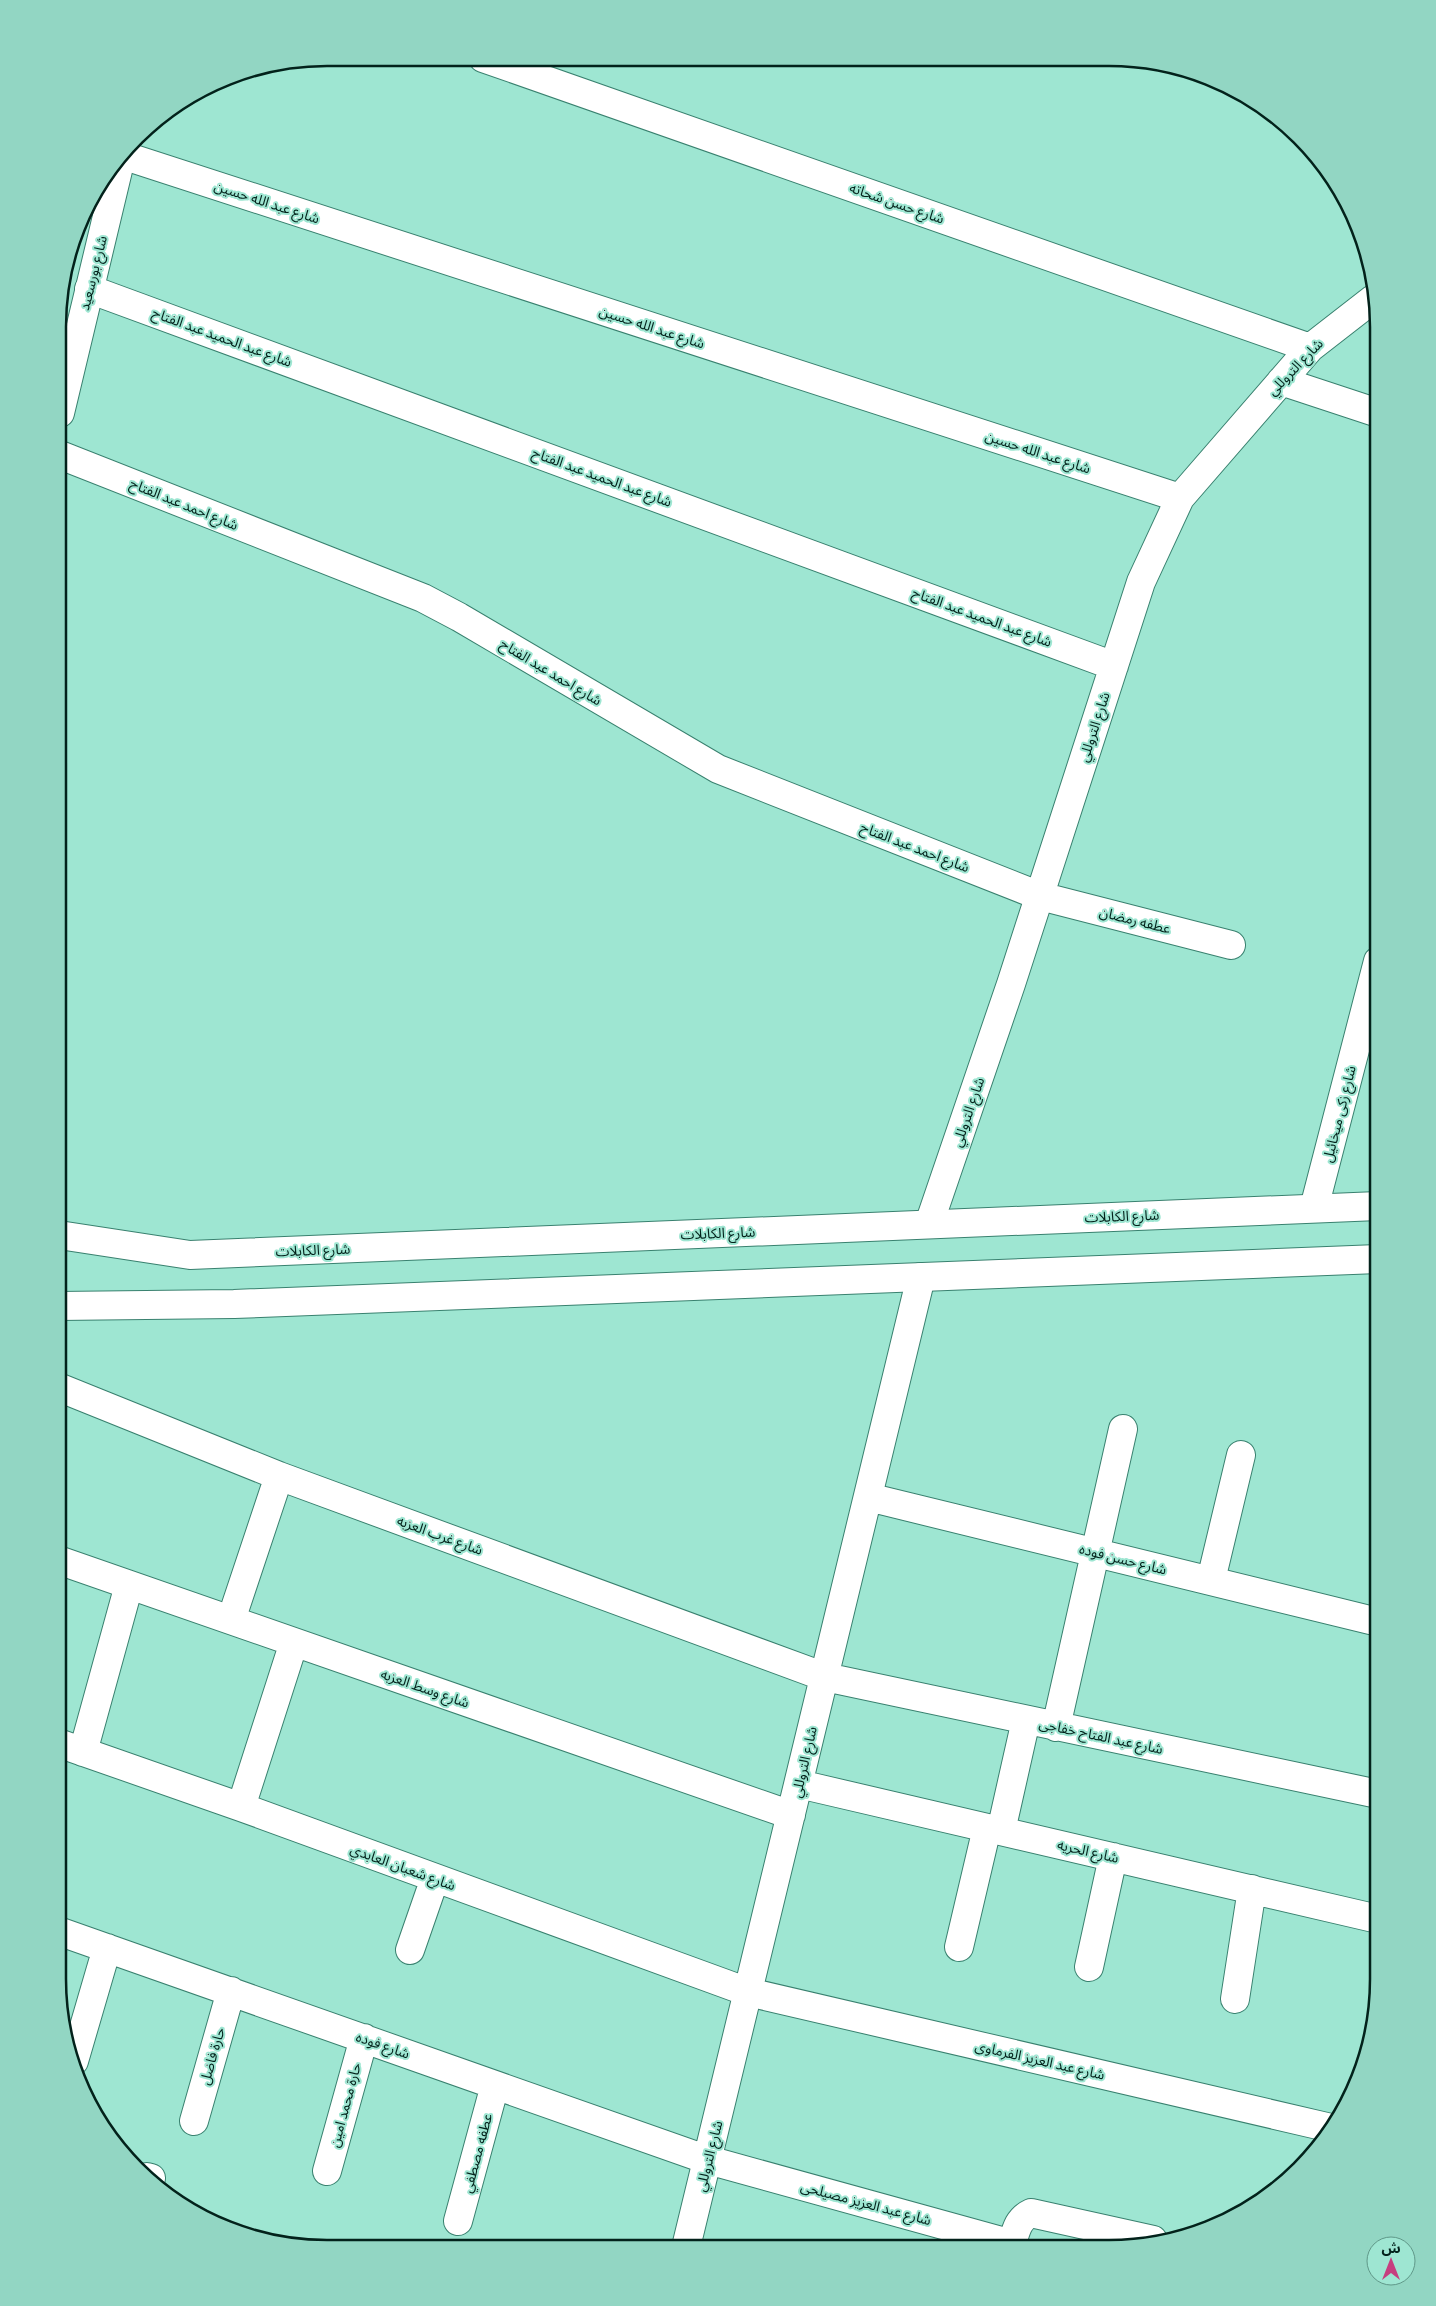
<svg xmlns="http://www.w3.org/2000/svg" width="1436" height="2306" font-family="'Archivo Narrow','Noto Sans Arabic',sans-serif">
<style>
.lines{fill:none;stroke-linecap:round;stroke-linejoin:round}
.minor-casing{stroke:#39816f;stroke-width:30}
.major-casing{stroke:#39816f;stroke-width:30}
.minor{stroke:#fff;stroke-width:28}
.major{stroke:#fff;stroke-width:28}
.labels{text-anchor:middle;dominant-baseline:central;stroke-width:4;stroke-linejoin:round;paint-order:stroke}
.street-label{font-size:14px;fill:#03221b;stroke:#9ee6d2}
.rim{fill:none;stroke:#03221b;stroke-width:2.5}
</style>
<rect width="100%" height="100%" fill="#9ee6d2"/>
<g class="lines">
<defs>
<path id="minor" d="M483,58L1310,348
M125,156L1180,498
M89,289L1114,666
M1281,381L1378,413
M60,455L423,598L459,617L718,769L1040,896L1231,945
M1314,1208L1378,961
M929,1224L1011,984L1141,582L1180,498L1310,348L1373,299
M58,1387L279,1476L825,1677L1378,1794
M868,1497L1378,1622
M58,1560L791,1815
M1211,1580L1241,1455
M231,1620L279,1476
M1056,1727L1123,1429
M58,1743L241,1807L748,1992L1331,2128
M83,1752L129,1585
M799,1784L1378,1919
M241,1807L294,1642
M1001,1831L1026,1720
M58,1931L708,2160L1012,2244C1016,2230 1018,2219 1031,2213L1153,2240
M959,1947L987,1828
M410,1950L435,1878
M1089,1967L1113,1857
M1235,1999L1252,1889
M74,2061L107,1948
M194,2121L231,1991
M327,2171L364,2038
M147,2177L151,2178
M458,2221L495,2085
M686,2247L921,1277"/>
<path id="major" d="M60,413L120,162
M59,1235L190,1255L1378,1206
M58,1306L234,1304L1378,1259"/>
</defs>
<use href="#minor" class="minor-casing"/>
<use href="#major" class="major-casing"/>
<use href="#minor" class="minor"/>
<use href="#major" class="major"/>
</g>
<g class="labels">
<g class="street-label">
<text transform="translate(267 202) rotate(18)">شارع عبد الله حسين</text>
<text transform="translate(897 203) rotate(19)">شارع حسن شحاته</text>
<text transform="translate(93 273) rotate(-76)">شارع بورسعيد</text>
<text transform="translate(652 327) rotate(18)">شارع عبد الله حسين</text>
<text transform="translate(222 337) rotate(20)">شارع عبد الحميد عبد الفتاح</text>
<text transform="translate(1295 367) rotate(-46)">شارع التروللي</text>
<text transform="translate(1038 452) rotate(18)">شارع عبد الله حسين</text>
<text transform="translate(602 477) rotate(20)">شارع عبد الحميد عبد الفتاح</text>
<text transform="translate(184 504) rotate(22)">شارع احمد عبد الفتاح</text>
<text transform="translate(982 617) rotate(20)">شارع عبد الحميد عبد الفتاح</text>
<text transform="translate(551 672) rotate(31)">شارع احمد عبد الفتاح</text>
<text transform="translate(1094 727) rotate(-72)">شارع التروللي</text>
<text transform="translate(915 847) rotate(21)">شارع احمد عبد الفتاح</text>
<text transform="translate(1135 920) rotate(14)">عطفه رمضان</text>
<text transform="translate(968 1112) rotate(-71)">شارع التروللي</text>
<text transform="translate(1339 1114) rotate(-76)">شارع زكى ميخائيل</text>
<text transform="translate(1122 1216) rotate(-2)">شارع الكابلات</text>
<text transform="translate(718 1233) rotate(-2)">شارع الكابلات</text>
<text transform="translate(313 1250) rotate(-2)">شارع الكابلات</text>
<text transform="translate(440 1535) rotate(20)">شارع غرب العزبه</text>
<text transform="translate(1123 1559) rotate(14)">شارع حسن فوده</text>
<text transform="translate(425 1688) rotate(19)">شارع وسط العزبه</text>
<text transform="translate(1101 1736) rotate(12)">شارع عبد الفتاح خفاجى</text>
<text transform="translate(804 1762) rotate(-77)">شارع التروللي</text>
<text transform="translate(1088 1851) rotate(13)">شارع الحريه</text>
<text transform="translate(403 1867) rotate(20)">شارع شعبان العابدي</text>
<text transform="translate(383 2045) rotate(19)">شارع فوده</text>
<text transform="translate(212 2056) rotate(-74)">حارة فاضل</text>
<text transform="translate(1040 2060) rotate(13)">شارع عبد العزيز الفرماوى</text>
<text transform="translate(345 2105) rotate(-75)">حارة محمد امين</text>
<text transform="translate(477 2153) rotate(-75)">عطفه مصطفي</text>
<text transform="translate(709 2156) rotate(-76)">شارع التروللي</text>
<text transform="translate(866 2203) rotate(15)">شارع عبد العزيز مصيلحى</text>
</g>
</g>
<path d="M0 0H1436V2306H0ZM327 66H1109A261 261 0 0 1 1370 327V1979A261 261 0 0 1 1109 2240H327A261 261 0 0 1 66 1979V327A261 261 0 0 1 327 66Z" fill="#92d6c3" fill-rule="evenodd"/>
<path class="rim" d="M327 66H1109A261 261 0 0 1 1370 327V1979A261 261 0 0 1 1109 2240H327A261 261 0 0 1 66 1979V327A261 261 0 0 1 327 66Z"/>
<g transform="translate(1391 2261)"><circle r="24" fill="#9ee6d2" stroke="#609889"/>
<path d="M0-4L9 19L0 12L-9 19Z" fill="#c63f7f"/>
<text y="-8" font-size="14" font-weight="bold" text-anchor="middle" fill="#03221b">ش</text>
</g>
</svg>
